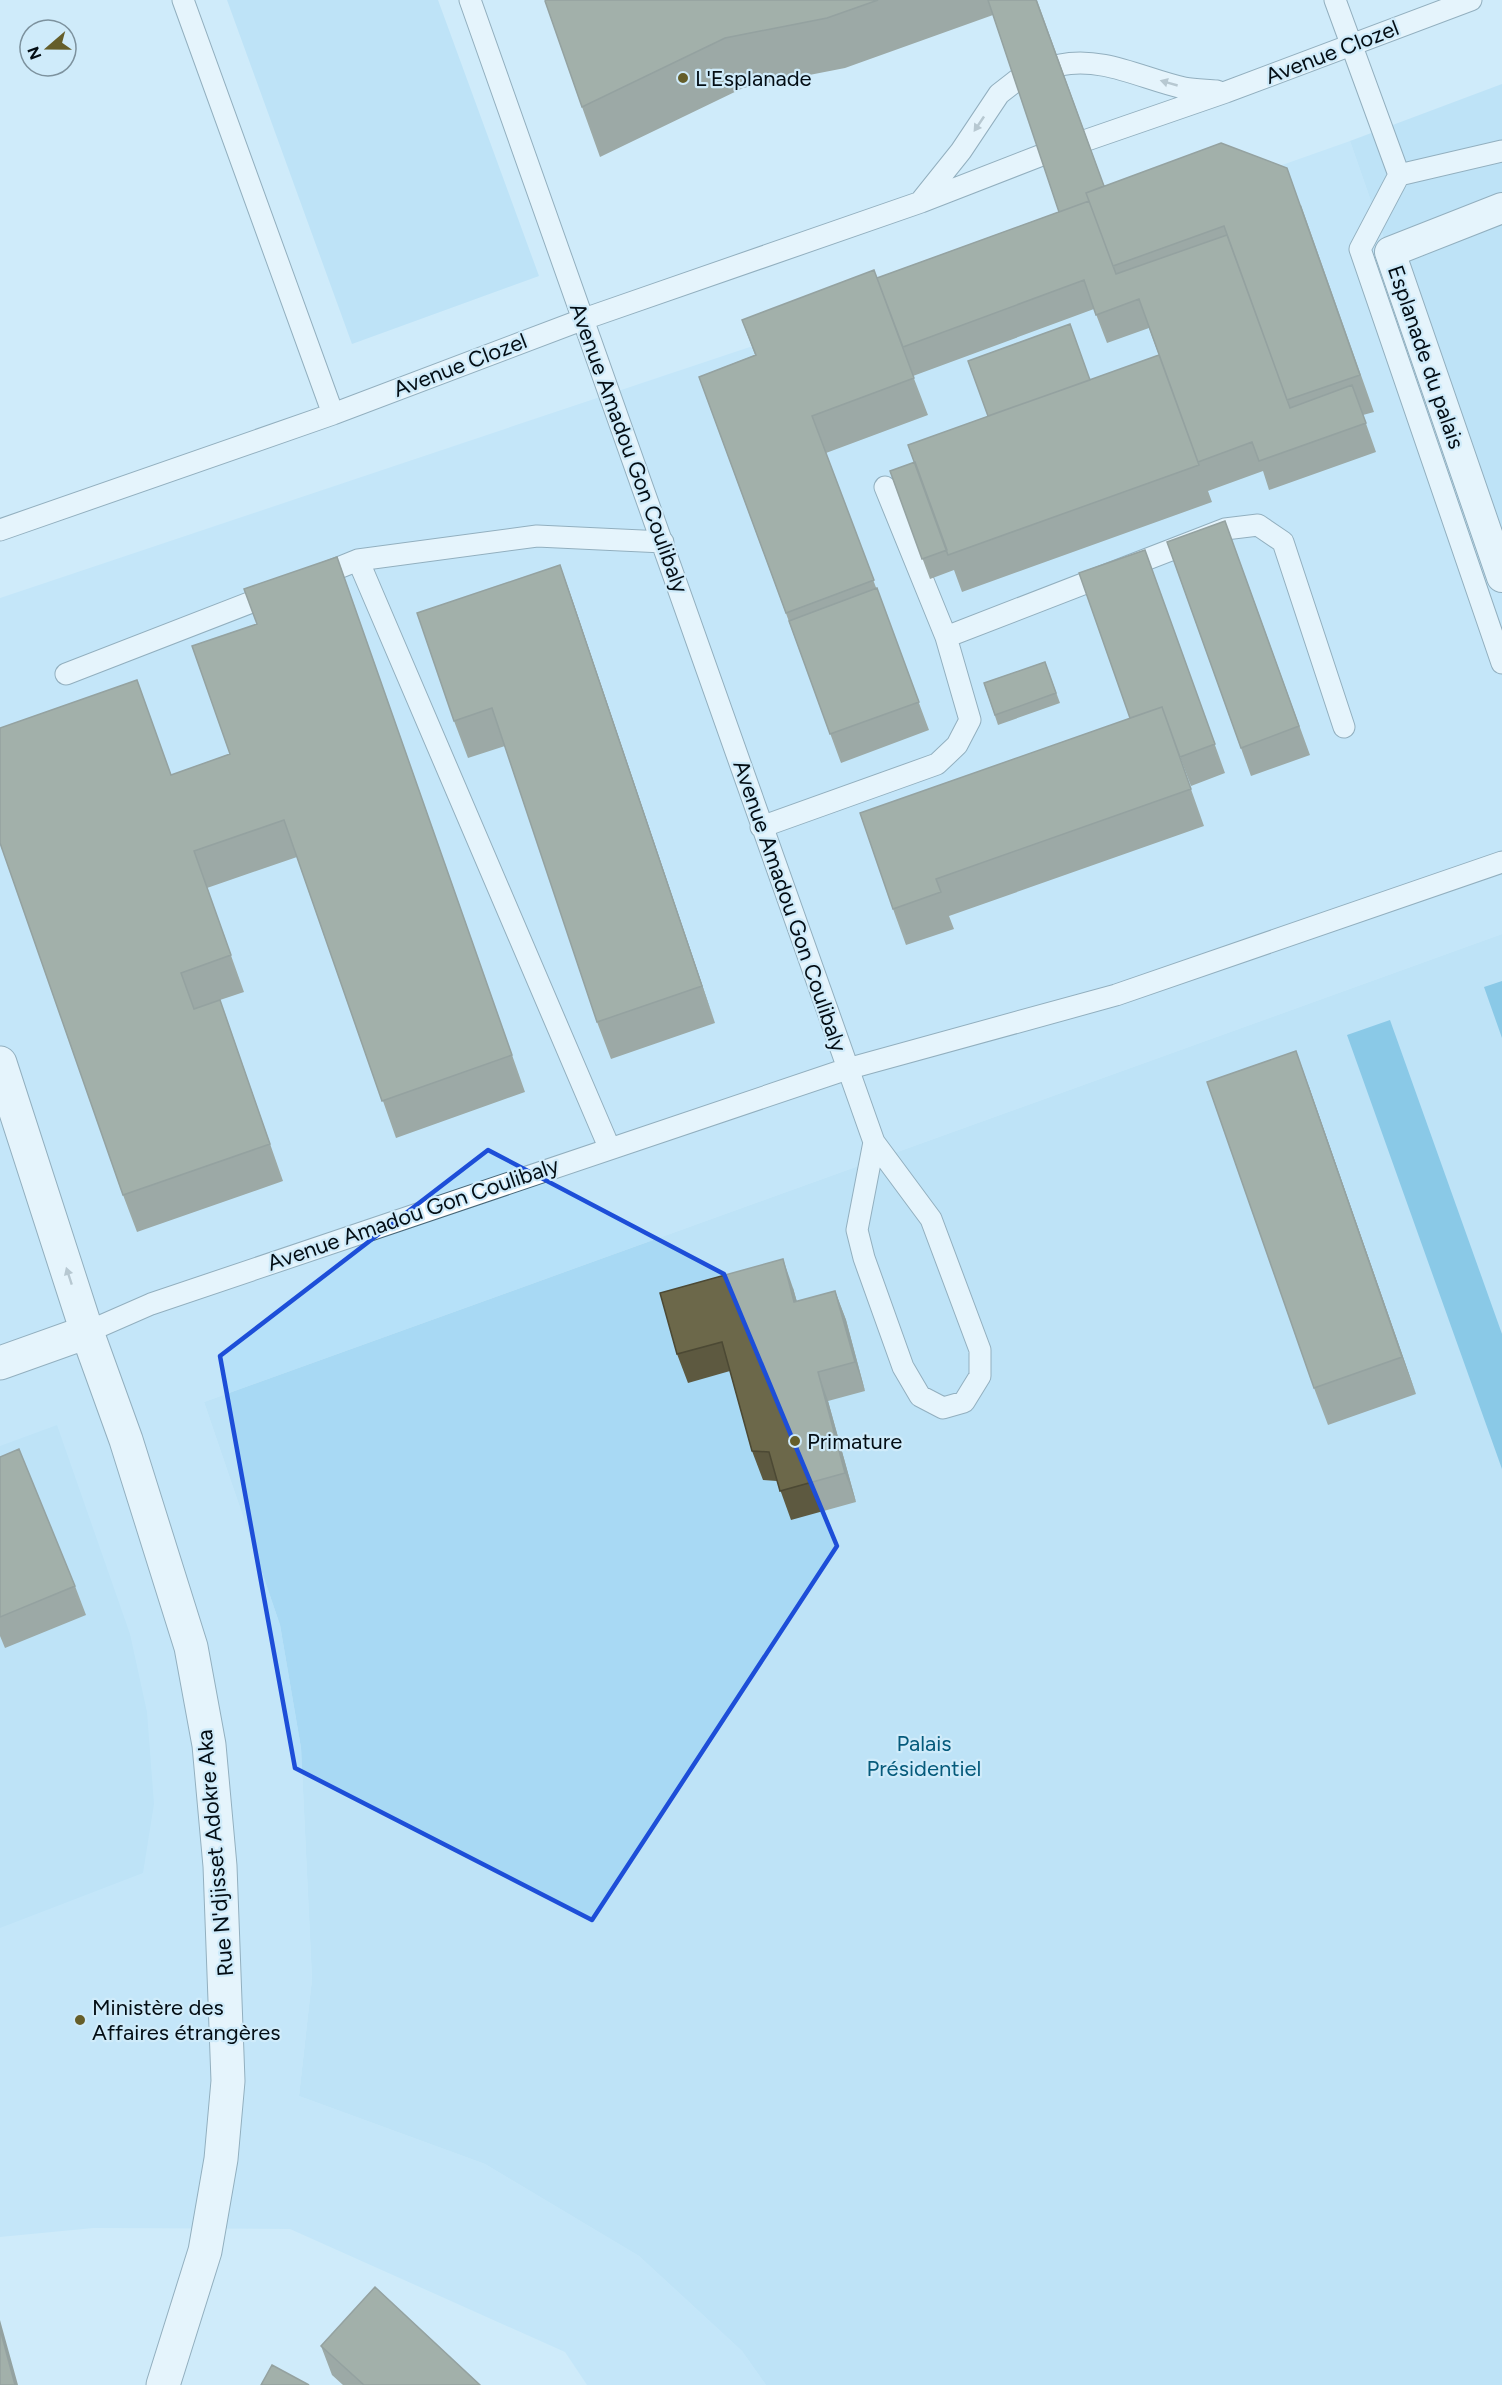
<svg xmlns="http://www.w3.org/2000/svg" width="1502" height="2385" font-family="Figtree,sans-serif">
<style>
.built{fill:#b6e1f9}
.green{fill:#a8d9f4}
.water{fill:#37a0d0}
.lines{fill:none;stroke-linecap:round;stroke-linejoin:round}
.service-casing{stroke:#486778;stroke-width:23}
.pedestrian-casing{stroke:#486778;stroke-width:32}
.minor-casing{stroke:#486778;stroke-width:35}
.service{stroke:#fff;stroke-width:21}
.pedestrian{stroke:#fff;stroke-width:30}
.minor{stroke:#fff;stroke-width:33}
.wall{fill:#5d5940}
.shaded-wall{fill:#4c4934}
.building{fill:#6c684a;stroke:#4c4934;stroke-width:1.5}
.oneway{fill:#9a9ea1}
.marked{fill:none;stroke:#1d4ed8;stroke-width:4.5;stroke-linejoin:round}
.poi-dot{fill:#655e2a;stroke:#cfebfa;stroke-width:2}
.labels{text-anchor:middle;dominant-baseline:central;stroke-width:4.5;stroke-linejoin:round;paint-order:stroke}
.street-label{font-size:22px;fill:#030d14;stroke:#cfebfa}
.poi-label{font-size:22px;fill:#030d14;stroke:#cfebfa;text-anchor:start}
.park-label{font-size:22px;fill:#055a7b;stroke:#cfebfa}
</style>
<rect width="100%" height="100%" fill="#cfebfa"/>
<path class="built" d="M1350,141L1502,577V934L204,1402L280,1625L301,1748L312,1979L299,2096L485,2164L639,2256L742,2351L766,2385H587L565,2352L290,2229L94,2228L0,2237V598L1069,240Z"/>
<path class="green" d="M227,0H438L539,276L352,344Z
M1502,84V577L1350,141Z
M1502,934V2385H766L742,2351L639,2256L485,2164L299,2096L312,1979L301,1748L280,1625L204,1402Z
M57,1425L130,1634L147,1712L154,1804L143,1873L0,1928V1446Z"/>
<path class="water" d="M1502,981V1038L1484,987Z
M1390,1020L1502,1334V1469L1347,1035Z"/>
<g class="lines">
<defs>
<path id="service" d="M183,0L333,414
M470,0L874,1142L931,1219L980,1350V1376L964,1402L943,1408L920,1396L903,1367L864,1258L857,1230L874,1142
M1335,0L1399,175L1360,249L1502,663
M1060,65C1103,56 1143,79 1184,88C1194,90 1206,90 1217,91
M1087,140L1226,92L1471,0
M1399,175L1502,151
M921,201L961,151L999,94L1017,80
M0,530L333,414L584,319L921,202L1042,155
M358,560L609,1147
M316,577L358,560L537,536L663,542
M946,637L1225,529L1258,525L1283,542L1344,727
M66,674L275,593
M761,827L937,764L957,745L970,720L946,637L885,487
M87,1332L151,1304L847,1069L1116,995L1502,862"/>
<path id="pedestrian" d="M1502,208L1390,252L1502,577"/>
<path id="minor" d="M0,1063L87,1332L126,1440L191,1647L209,1745L220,1866L228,2081L221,2159L205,2251L163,2385
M0,1363L87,1332"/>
</defs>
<use href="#service" class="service-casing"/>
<use href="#pedestrian" class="pedestrian-casing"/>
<use href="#minor" class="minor-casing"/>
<use href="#service" class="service"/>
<use href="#pedestrian" class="pedestrian"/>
<use href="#minor" class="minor"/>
</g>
<path class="wall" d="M546,0H1037L1104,186L1301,205L1374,412L1363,415L1376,452L1269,490L1263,471L1208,491L1212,502L962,592L954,570L930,579L890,471L915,462L1090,380L1196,457L1149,328L1107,343L1094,309L913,376L928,415L826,453L929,730L841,763L699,377L755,355L742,320L877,278L1059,212L993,15L845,68L743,88L600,157L582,107Z
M1225,521L1310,755L1251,776L1167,542Z
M1145,550L1225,773L1191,786L1175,744L1204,826L949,916L954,929L906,945L893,909L1130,718Z
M337,557L525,1092L396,1138L297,857L207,888L244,992L220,1000L283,1181L137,1232L123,1195L171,775L230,754L257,624Z
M560,565L573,602L715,1023L611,1059L597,1022L505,746L468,758L454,721Z
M1045,662L1060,703L998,725L984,683Z
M1309,1087L1416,1394L1328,1425L1314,1388Z
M793,1288L797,1302L835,1291L846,1320L865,1391L828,1401L856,1502L791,1520L777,1481L763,1480L752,1451L730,1371L688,1383L677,1354Z
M0,1457L75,1586L86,1615L5,1648L0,1636Z
M321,2346L480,2385H343L332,2375Z"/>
<path class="shaded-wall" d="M560,565L573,602L715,1023L702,986Z
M1296,1051L1309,1087L1416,1394L1402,1357Z
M783,1259L793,1288L805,1331L794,1302Z
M835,1291L846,1320L865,1391L855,1362Z
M818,1372L828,1401L856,1502L845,1473Z
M0,2320L18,2385H15L0,2329Z"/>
<path class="building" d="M546,0H878L827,18L725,38L582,107L545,1Z
M988,0H1036L1104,186L1086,193L1089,201L1059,212Z
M1221,143L1287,168L1360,375L1287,400L1224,226L1113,266L1086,193Z
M1089,201L1116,274L1227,235L1290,408L1352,385L1366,423L1259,461L1252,442L1198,462L1139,299L1096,315L1084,280L903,347L877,278Z
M874,270L914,378L812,416L874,580L786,613L699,377L756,355L742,320Z
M1070,324L1090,380L988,416L968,361Z
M1159,355L1199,465L948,555L908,445Z
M915,462L947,550L922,559L890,471Z
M1225,521L1299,726L1241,748L1167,542Z
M1145,550L1215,744L1180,757L1162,707L1130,718L1079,573Z
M337,557L512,1055L382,1101L284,820L194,851L231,955L181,973L194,1009L220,1000L270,1144L123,1195L0,843V728L137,680L171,775L230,754L192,646L257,624L244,589Z
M560,565L702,986L597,1022L492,708L454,721L417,613Z
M877,588L919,702L830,734L789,621Z
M1045,662L1056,693L995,715L984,683Z
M1162,707L1191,789L936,879L941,892L893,909L860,813Z
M1296,1051L1402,1357L1314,1388L1207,1082Z
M783,1259L794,1302L835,1291L855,1362L818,1372L845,1473L780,1491L769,1452L752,1451L722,1342L677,1354L660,1293Z
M19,1449L75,1586L0,1617V1457Z
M375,2287L480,2385H364L321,2346Z
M0,2329L15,2385H0Z
M272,2365L309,2385H261Z"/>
<defs><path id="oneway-solid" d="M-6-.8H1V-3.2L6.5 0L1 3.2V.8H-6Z" transform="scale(1.5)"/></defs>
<g class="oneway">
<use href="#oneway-solid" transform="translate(1169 83) rotate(-164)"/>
<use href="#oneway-solid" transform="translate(979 124) rotate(124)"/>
<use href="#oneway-solid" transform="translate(69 1276) rotate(-108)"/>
</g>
<path d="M0 0H1502V2385H0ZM488,1150L724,1274L837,1546L592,1920L295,1768L220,1356Z" fill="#cfebfa" fill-opacity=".55" fill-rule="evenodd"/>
<path class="marked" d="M488,1150L724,1274L837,1546L592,1920L295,1768L220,1356Z"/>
<g class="poi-dot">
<circle cx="683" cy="78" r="6"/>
<circle cx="795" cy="1441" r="6"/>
<circle cx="80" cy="2020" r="6"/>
</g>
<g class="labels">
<g class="street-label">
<text transform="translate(1332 52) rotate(-21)">Avenue Clozel</text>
<text transform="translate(1426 357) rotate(71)">Esplanade du palais</text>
<text transform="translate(460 365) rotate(-21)">Avenue Clozel</text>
<text transform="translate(629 448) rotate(70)">Avenue Amadou Gon Coulibaly</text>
<text transform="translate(790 906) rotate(71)">Avenue Amadou Gon Coulibaly</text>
<text transform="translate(413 1214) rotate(-19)">Avenue Amadou Gon Coulibaly</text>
<text transform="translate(215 1853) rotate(-95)">Rue N'djisset Adokre Aka</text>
</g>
<g class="poi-label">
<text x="695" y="78">L'Esplanade</text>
<text x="807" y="1441">Primature</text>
<text x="92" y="2007">Ministère des<tspan x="92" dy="25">Affaires étrangères</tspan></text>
</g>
<g class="park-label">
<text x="924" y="1743">Palais<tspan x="924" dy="25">Présidentiel</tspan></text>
</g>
</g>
<g transform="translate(48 48) rotate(250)"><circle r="28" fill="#cfebfa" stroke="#7d929e" stroke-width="1.5"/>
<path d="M0-4.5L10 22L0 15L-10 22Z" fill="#655e2a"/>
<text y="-9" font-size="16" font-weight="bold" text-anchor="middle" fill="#030d14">N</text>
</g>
</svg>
